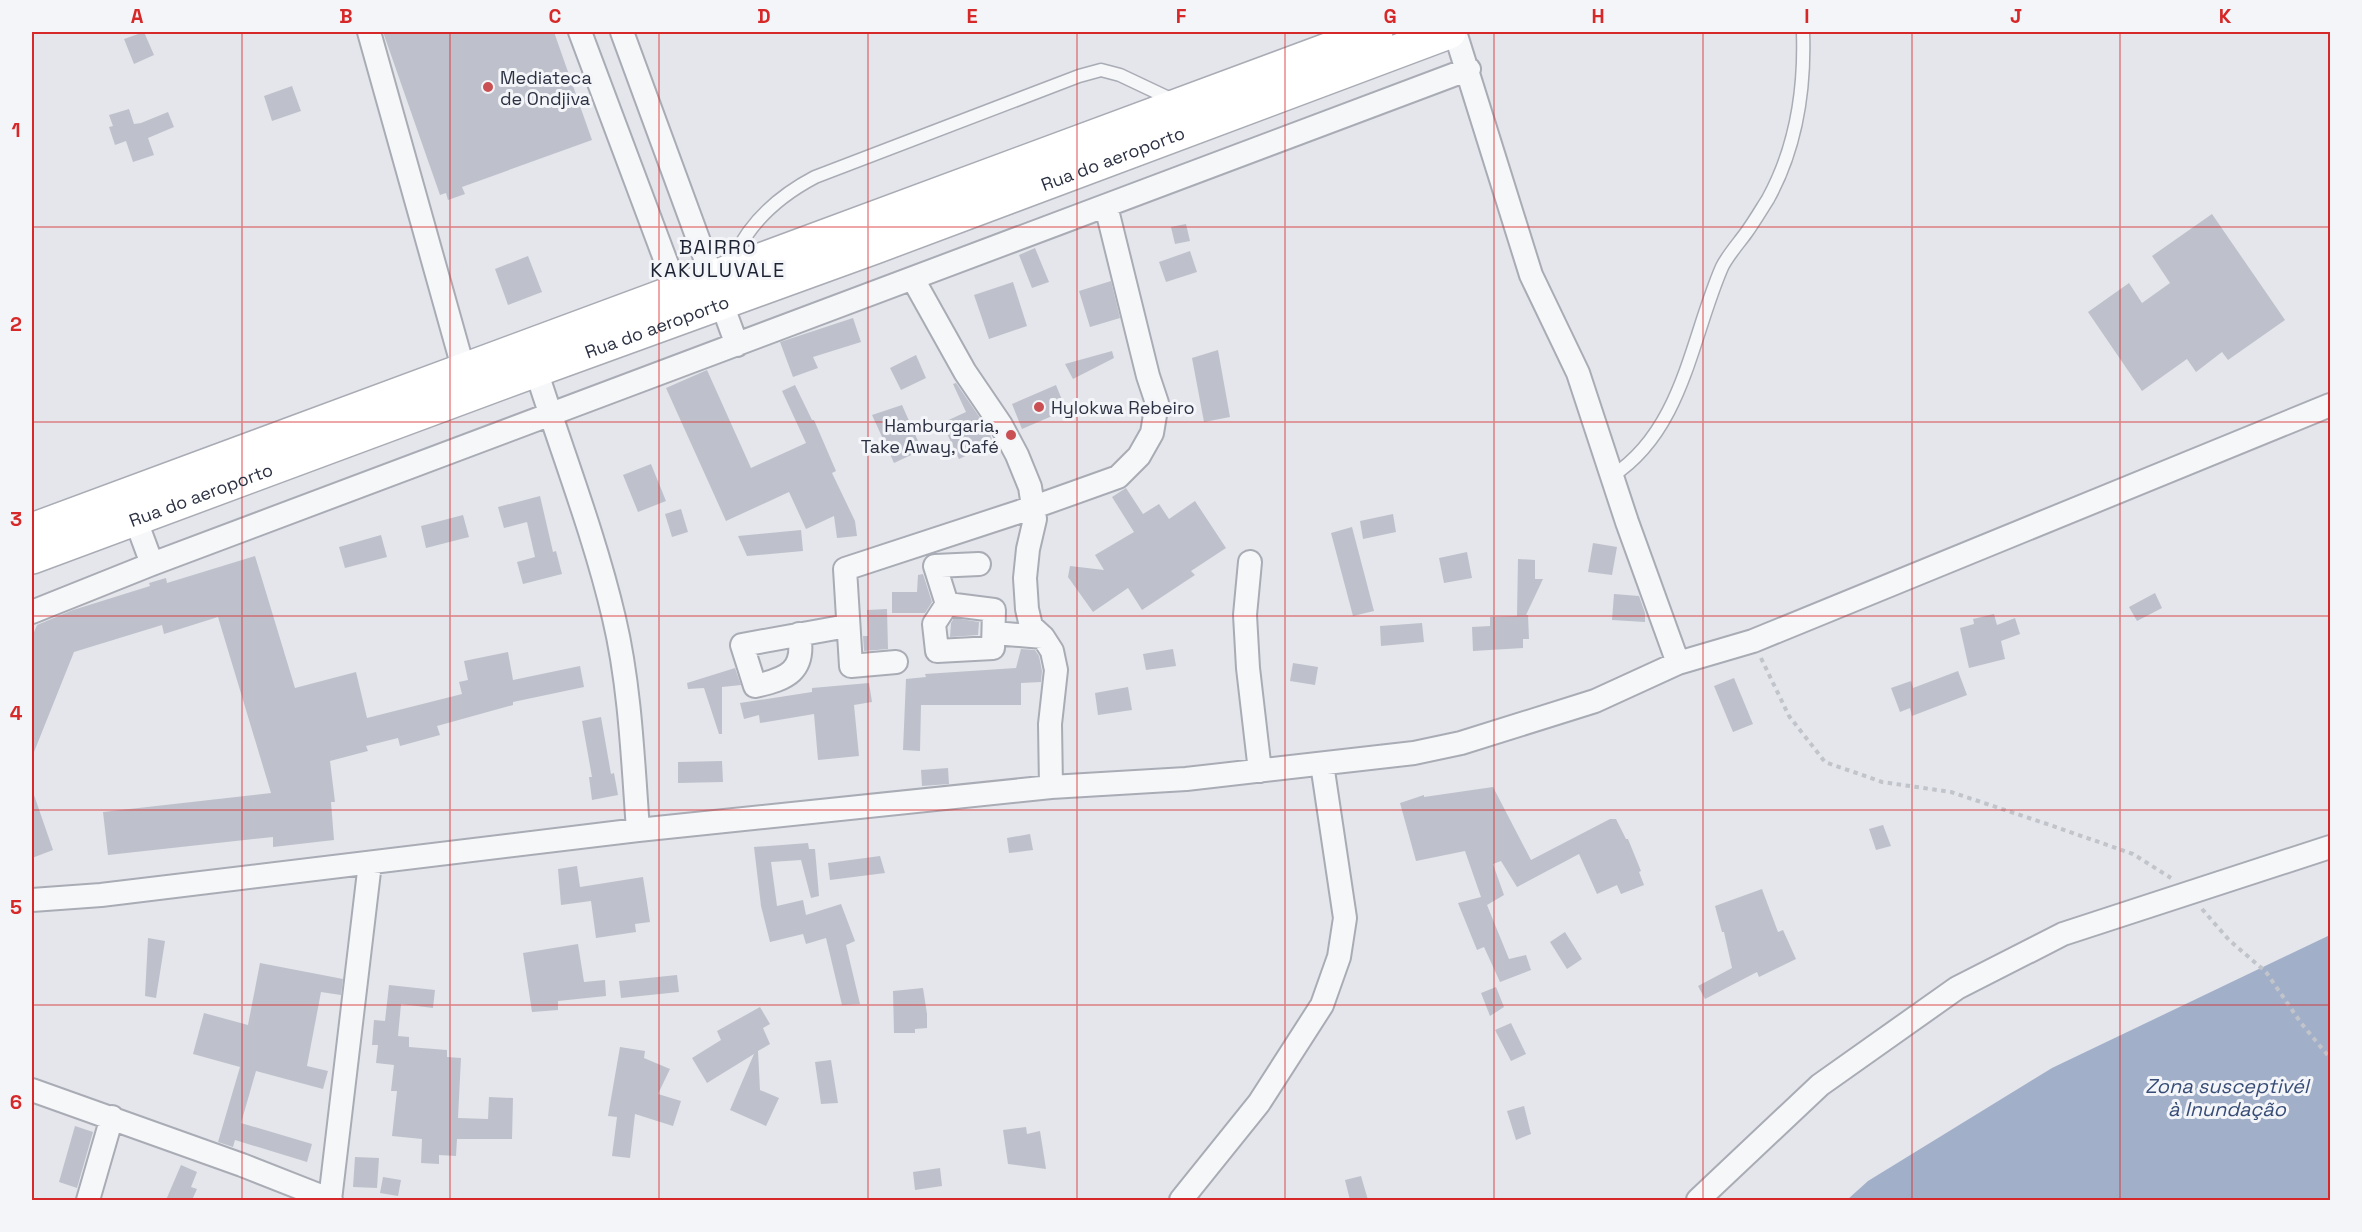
<svg xmlns="http://www.w3.org/2000/svg" width="2362" height="1232" font-family="'Space Grotesk',sans-serif">
<style>
.water{fill:#a1afc9}
.building{fill:#bec1cb}
.lines{fill:none;stroke-linecap:round;stroke-linejoin:round}
.lane-casing{stroke:#a9acb5;stroke-width:15}
.street-casing{stroke:#a9acb5;stroke-width:26}
.secondary-casing{stroke:#a9acb5;stroke-width:36}
.path{stroke:#c1c4ca;stroke-width:4;stroke-dasharray:4.5 4.5;stroke-linecap:butt}
.lane{stroke:#f6f7f9;stroke-width:12}
.street{stroke:#f6f7f9;stroke-width:22}
.secondary{stroke:#fff;stroke-width:33}
.grid{fill:none;stroke:#d62828;stroke-width:1.5;stroke-opacity:0.55}
.poi-dot{fill:#ca4f53;stroke:#f4f5f8;stroke-width:2}
.labels{text-anchor:middle;dominant-baseline:central;stroke-width:6;stroke-linejoin:round;paint-order:stroke}
.poi-label{font-size:18px;fill:#2c3243;stroke:#f4f5f8;text-anchor:start}
.street-label{font-size:18px;fill:#2c3243;stroke:#f4f5f8}
.neighbourhood-label{font-size:20px;letter-spacing:1.5px;fill:#1e2334;stroke:#f4f5f8}
.water-label{font-size:20px;font-style:italic;fill:#374c76;stroke:#f4f5f8}
.neatline{fill:none;stroke:#d62828;stroke-width:2}
.grid-label{font-size:20px;text-anchor:middle;font-weight:bold;fill:#d62828}
</style>
<rect width="100%" height="100%" fill="#e4e6eb"/>
<path class="water" d="M2330,935V1200H1847L1868,1181L2052,1068Z"/>
<path class="building" d="M144,32L154,55L134,64L124,39Z
M383,32H554L592,140L462,187L465,194L448,200L446,193L440,195Z
M292,86L301,111L272,121L264,96Z
M129,109L134,124L141,123L168,112L174,127L148,138L154,155L133,162L126,141L115,145L109,127L113,126L109,115Z
M2212,214L2285,320L2228,360L2222,352L2196,372L2187,359L2142,391L2088,312L2129,283L2142,303L2170,283L2152,256Z
M1186,224L1190,241L1175,244L1171,227Z
M1035,248L1049,282L1032,288L1019,255Z
M1190,251L1197,272L1166,282L1159,262Z
M528,256L542,292L508,305L495,269Z
M1111,281L1120,318L1090,327L1079,291Z
M1013,282L1027,326L989,339L974,295Z
M853,318L861,342L813,357L818,368L793,377L780,342Z
M1218,350L1230,417L1204,422L1192,358Z
M1112,351L1114,358L1073,379L1065,364Z
M916,355L926,378L901,390L890,368Z
M707,370L751,468L806,443L782,391L795,385L812,420H814L836,471L832,473L855,521L857,536L837,538L834,516L806,529L789,492L726,521L666,388Z
M956,383L989,431L993,443L959,459L942,423L966,412L953,384Z
M1056,385L1066,410L1022,429L1012,404Z
M902,405L922,450L894,463L872,415Z
M651,464L666,501L638,512L623,475Z
M1126,488L1143,514L1159,504L1169,519L1195,501L1226,548L1191,571L1195,575L1142,610L1128,588L1093,612L1068,577L1070,566L1104,570L1095,555L1134,532L1112,497Z
M540,496L553,552L556,551L562,574L523,584L517,562L535,557L527,522L504,528L498,507Z
M681,509L688,532L672,537L665,514Z
M1393,514L1396,532L1363,539L1360,521Z
M463,515L469,537L426,548L421,526Z
M1352,527L1374,611L1353,616L1331,533Z
M801,530L803,551L747,556L738,536Z
M381,535L387,557L345,568L339,547Z
M1593,543L1617,547L1612,575L1588,572Z
M1467,552L1472,578L1444,583L1439,558Z
M255,556L295,688L356,672L367,718L462,694L459,682L468,680L464,661L508,652L513,680L580,666L584,687L513,702V705L437,726L440,735L400,746L398,738L366,746L368,751L330,761L335,802H331L334,840L273,847V837L108,855L103,812L271,793L218,617L164,634L162,625L74,652L32,757V637L37,625L73,610L150,586L149,583L166,578L167,583Z
M1518,559L1535,560V579H1543L1526,615H1528L1529,639H1523V648L1473,651L1472,627L1490,626V617L1517,616Z
M923,574L932,602L925,613H892V592H917L918,575Z
M2155,593L2162,608L2137,621L2129,607Z
M1614,594L1639,596L1645,613V622L1612,620Z
M887,609L888,649L864,651L863,636H868L867,610Z
M1994,614L1997,625L2015,618L2020,634L2001,641L2005,659L1969,668L1960,628L1974,624L1973,619Z
M954,618L979,622L978,635L950,637L951,623Z
M1422,623L1424,642L1381,646L1380,626Z
M1021,649L1035,650L1039,656L1042,671L1041,682L1021,683V705H921L920,751L903,750L906,679L926,677L925,674L1016,668Z
M1173,649L1176,666L1146,670L1143,654Z
M1293,663L1318,667L1315,685L1290,681Z
M735,668L741,685L722,687V734H719L704,688L688,689L687,683Z
M1958,671L1967,695L1912,716L1910,708L1900,712L1891,688L1911,681L1913,688Z
M1734,678L1753,724L1733,732L1714,686Z
M869,683L872,702L854,705L859,756L818,760L814,714L760,723L759,715L744,719L740,703L812,692V688Z
M1128,687L1132,710L1098,715L1095,693Z
M601,717L611,774L614,773L618,795L592,800L589,777H592L582,721Z
M722,761L723,782L678,783V762Z
M948,768L949,784L922,786L921,770Z
M1493,787L1531,860L1610,819H1616L1626,839H1628L1641,871L1639,872L1644,885L1621,894L1617,885L1597,894L1579,854L1517,887L1501,861L1493,864L1504,895L1487,905L1509,959L1526,955L1531,970L1500,982L1484,947L1477,950L1458,903L1481,897L1465,851L1416,861L1400,803L1424,795V797Z
M32,795H34L53,850L32,858Z
M1883,825L1891,846L1876,850L1869,829Z
M1030,834L1033,850L1009,853L1007,838Z
M808,843L809,849H815L819,896L811,898L801,860L771,862L777,906L803,900L806,915L841,904L855,941L846,945L860,1004L842,1005L826,938L806,944L803,934L770,942L761,906L754,847Z
M880,856L885,873L830,880L828,863Z
M577,866L580,887L643,877L650,922L635,924L636,932L596,938L591,901L561,905L558,869Z
M1762,889L1778,932L1783,930L1796,959L1759,977L1757,972L1705,999L1698,986L1732,968L1724,932H1722L1715,906Z
M1565,932L1582,959L1567,969L1550,942Z
M148,938L165,941L156,998L145,996Z
M578,944L584,982L605,980L606,996L558,1001V1010L532,1012L523,953Z
M260,963L343,979L341,995L321,992L307,1066L328,1071L323,1089L256,1071L241,1123L312,1144L307,1162L235,1140L233,1147L218,1142L240,1067L193,1054L204,1013L248,1025Z
M677,975L679,992L621,998L619,981Z
M389,985L435,990L433,1008L401,1004L398,1036L409,1037V1047L447,1050V1057L461,1058L458,1118L488,1119L489,1097L513,1098L512,1139H457L456,1156L439,1155V1164L421,1163L422,1139L392,1136L397,1091H391L394,1065L376,1063L378,1045H372L374,1020L385,1021Z
M1496,987L1504,1007L1490,1016L1481,993Z
M923,988L927,1014V1028L915,1029V1033H894L893,991Z
M760,1007L770,1024L763,1028L770,1044L758,1051L760,1090L779,1098L766,1126L730,1110L754,1054L707,1083L692,1058L721,1040L717,1031Z
M1511,1023L1526,1054L1511,1061L1495,1030Z
M620,1047L645,1051L644,1058L670,1069L658,1094L681,1101L673,1126L635,1114L630,1158L612,1156L617,1117L608,1116Z
M831,1060L838,1103L821,1104L815,1062Z
M1524,1106L1531,1134L1516,1140L1507,1111Z
M75,1126L93,1132L77,1188L59,1182Z
M1026,1127L1027,1134L1040,1131L1046,1169L1008,1164L1003,1130Z
M355,1157L379,1158L377,1188L353,1187Z
M181,1165L197,1172L191,1187L197,1189L192,1200H166Z
M940,1168L942,1186L915,1190L913,1172Z
M1361,1176L1368,1200H1350L1345,1180Z
M383,1177L401,1180L398,1196L380,1193Z"/>
<g class="lines">
<defs>
<path id="lane" d="M731,264C747,224 777,197 815,177L1079,76L1101,70L1120,75L1175,101
M1612,476C1683,430 1691,338 1722,267C1728,255 1738,244 1746,233C1754,222 1761,210 1768,199C1796,148 1805,89 1803,32"/>
<path id="street" d="M369,32L464,371
M580,32L677,291
M622,32L737,345
M1455,32L1531,275L1578,373L1627,522L1678,663
M913,279L965,372L1001,425L1017,455L1030,487L1035,519L1028,549L1025,578L1027,609L1031,626L1043,637L1052,651L1056,670L1050,724L1051,787
M536,370C562,452 594,533 614,618C630,685 633,761 638,830
M135,518L152,564
M1250,562L1245,615L1248,668L1260,771
M947,604L994,610L993,648L937,651L934,624Z
M947,604L935,566L979,564
M32,612L152,564L1469,69
M994,633L1043,637
M799,634C806,671 787,679 755,686L742,645L847,626
M896,662L851,666L845,569L1034,507L1118,477L1139,456L1152,433L1157,403L1148,376L1106,206
M32,900L101,895L638,830L1051,787L1186,779L1414,753L1461,743L1595,701L1678,663L1753,641L2330,405
M32,1090L242,1165L331,1200
M88,1200L112,1117
M330,1200L370,863
M1181,1200L1259,1103L1322,1005L1339,957L1345,918L1322,764
M1698,1200L1820,1085L1957,988L2063,934L2330,847"/>
<g id="secondary">
<path d="M32,530L1376,32"/>
<path id="s1" d="M32,557L536,370L875,247L1449,32"/>
</g>
</defs>
<use href="#lane" class="lane-casing"/>
<use href="#street" class="street-casing"/>
<use href="#secondary" class="secondary-casing"/>
<path class="path" d="M1761,658L1789,716L1825,762L1882,782L1951,792L2050,825L2133,854L2171,878
M2202,909L2229,940L2266,972L2301,1023L2330,1058"/>
<use href="#lane" class="lane"/>
<use href="#street" class="street"/>
<use href="#secondary" class="secondary"/>
</g>
<path class="grid" d="M242,32V1200M450,32V1200M659,32V1200M868,32V1200M1077,32V1200M1285,32V1200M1494,32V1200M1703,32V1200M1912,32V1200M2120,32V1200M32,227H2330M32,422H2330M32,616H2330M32,810H2330M32,1005H2330"/>
<g class="poi-dot">
<circle cx="488" cy="87" r="6"/>
<circle cx="1039" cy="407" r="6"/>
<circle cx="1011" cy="435" r="6"/>
</g>
<g class="labels">
<g class="poi-label">
<text x="500" y="77">Mediateca<tspan x="500" dy="21">de Ondjiva</tspan></text>
<text x="1051" y="407">Hylokwa Rebeiro</text>
<text x="999" y="425" text-anchor="end">Hamburgaria,<tspan x="999" dy="21">Take Away, Café</tspan></text>
</g>
<g class="street-label">
<text stroke="none"><textPath href="#s1" startOffset="1152">Rua do aeroporto</textPath></text>
<text stroke="none"><textPath href="#s1" startOffset="666">Rua do aeroporto</textPath></text>
<text stroke="none"><textPath href="#s1" startOffset="180">Rua do aeroporto</textPath></text>
</g>
<g class="neighbourhood-label">
<text x="718" y="247">BAIRRO<tspan x="718" dy="23">KAKULUVALE</tspan></text>
</g>
<g class="water-label">
<text x="2227" y="1086">Zona susceptivél<tspan x="2227" dy="23">à Inundação</tspan></text>
</g>
</g>
<rect width="2362" height="1232" fill="none" stroke="#f4f5f8" stroke-width="66"/>
<rect x="33" y="33" width="2296" height="1166" class="neatline"/>
<g class="grid-label">
<text x="137" y="23">A</text>
<text x="346" y="23">B</text>
<text x="555" y="23">C</text>
<text x="764" y="23">D</text>
<text x="972" y="23">E</text>
<text x="1181" y="23">F</text>
<text x="1390" y="23">G</text>
<text x="1598" y="23">H</text>
<text x="1807" y="23">I</text>
<text x="2016" y="23">J</text>
<text x="2225" y="23">K</text>
<text x="16" y="137">1</text>
<text x="16" y="331">2</text>
<text x="16" y="526">3</text>
<text x="16" y="720">4</text>
<text x="16" y="914">5</text>
<text x="16" y="1109">6</text>
</g>
</svg>
